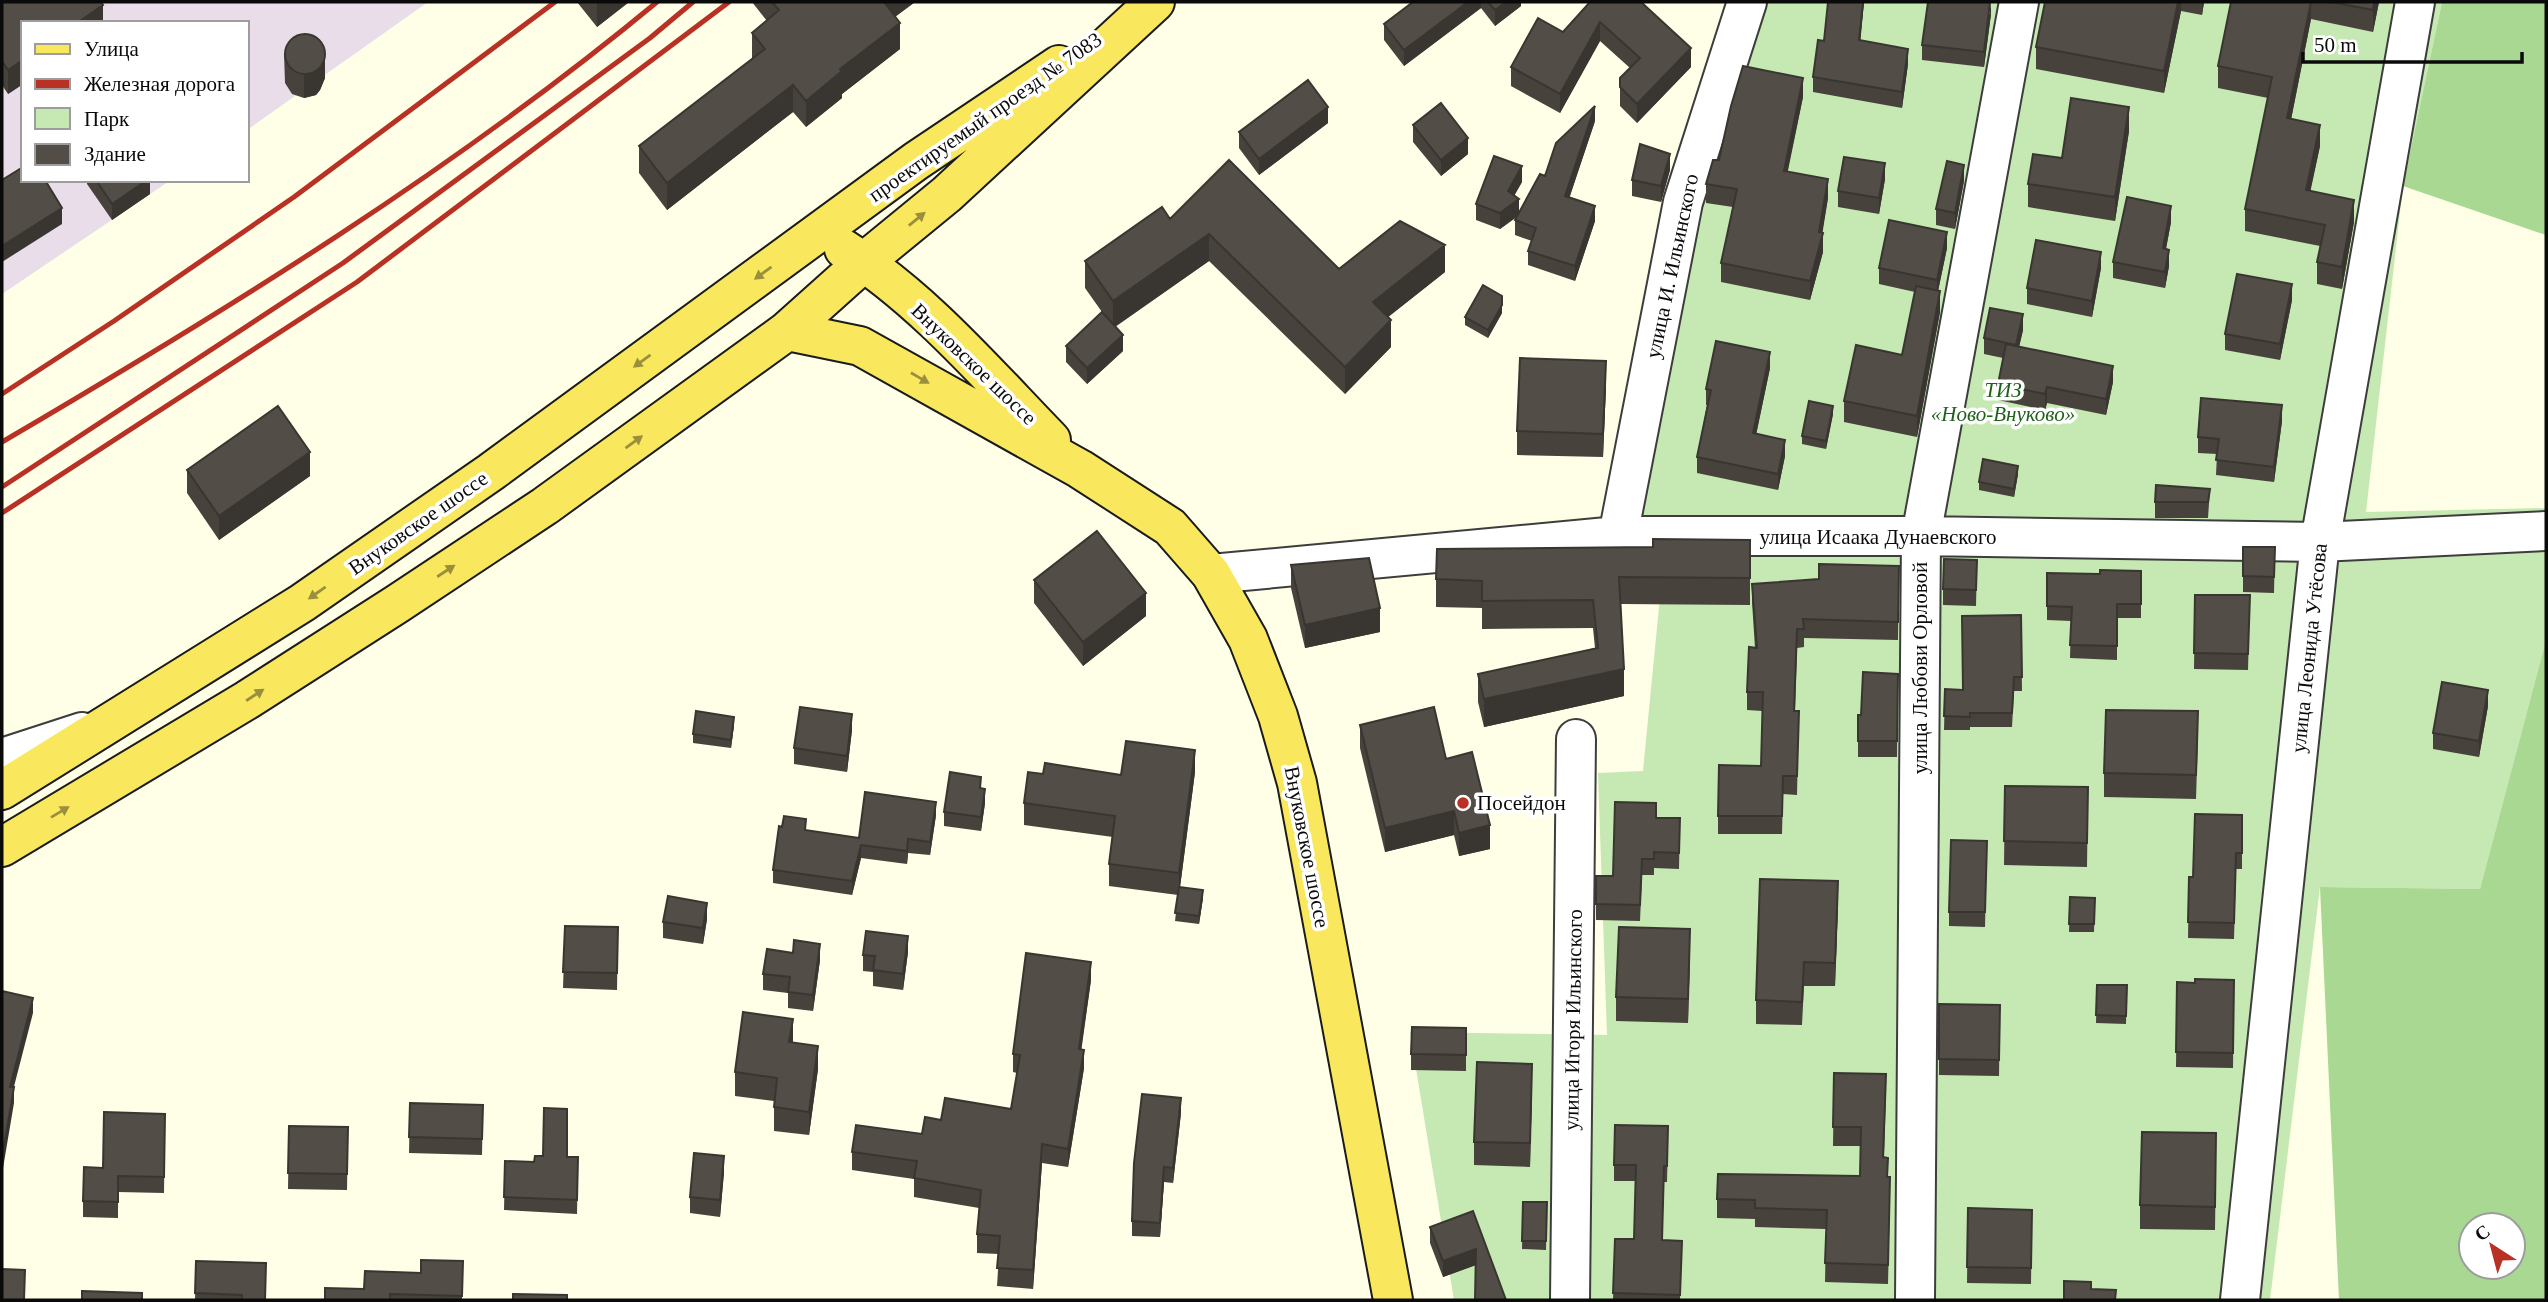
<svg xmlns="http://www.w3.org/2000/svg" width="2548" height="1302" font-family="'Times New Roman',serif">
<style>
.industrial{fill:#e9dde9}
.green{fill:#c6e8b2}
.forest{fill:#a8d891;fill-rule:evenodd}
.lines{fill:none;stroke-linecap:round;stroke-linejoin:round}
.minor-casing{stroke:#3d3d3d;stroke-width:42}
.major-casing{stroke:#1b1b1b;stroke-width:42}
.minor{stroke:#fff;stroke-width:38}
.major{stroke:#f9e85d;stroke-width:38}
.rail{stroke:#b83124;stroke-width:5}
.wall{fill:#47423c}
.shaded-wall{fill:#393631}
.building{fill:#524d46;stroke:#393631;stroke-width:2}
.oneway{fill:#998f3c}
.poi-dot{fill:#b83124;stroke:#fff;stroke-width:2.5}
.labels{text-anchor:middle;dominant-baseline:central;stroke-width:7;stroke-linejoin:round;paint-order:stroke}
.street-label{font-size:21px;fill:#0a0a0a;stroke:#fff}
.park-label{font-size:21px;font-style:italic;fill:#21601c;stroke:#fff}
.poi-label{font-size:21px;fill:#0a0a0a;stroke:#fff;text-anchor:start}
</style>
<rect width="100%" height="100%" fill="#fffee6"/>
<path class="industrial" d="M2,2H428L247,130V23H23V180H171L2,294Z"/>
<path class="green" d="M1732,2H2442L2403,186L2366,512L2546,508V640L2480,889L2320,887L2270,1300H1454L1410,1032L1607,1035L1598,773L1643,771L1664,556L1605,512L1660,212Z"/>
<path class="forest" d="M2442,2H2546V235L2403,186Z
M2546,640V1300H2339L2320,887L2480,889ZM2471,1225H2513V1267H2471Z"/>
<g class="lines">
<defs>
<path id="minor" d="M1618,536L1683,202L1747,2
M1211,574L1618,536H1921L2320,542L2546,531
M2,758L82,732
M1570,1300L1576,739
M1915,1300L1921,536L2019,2
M2240,1300L2320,542L2415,2"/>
<path id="major" d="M844,249C923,299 986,373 1051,440
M787,331L860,346L1080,469L1170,527L1211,574L1248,639L1278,716L1297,783L1393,1300
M2,790L302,603L491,472L916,161L1059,65
M2,847L247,700L397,604L545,506L787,331L864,262L947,194L1155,2"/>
</defs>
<use href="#minor" class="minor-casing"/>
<use href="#major" class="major-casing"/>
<use href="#minor" class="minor"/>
<use href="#major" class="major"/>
<path class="rail" d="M2,394L114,321L294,197L555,2
M2,442C229,309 454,170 657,2
M2,487L343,263L650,38L693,2
M2,513L357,282L729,2"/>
</g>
<path class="wall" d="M2,2L103,23H23V84L8,94L2,85Z
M577,2H629L597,27Z
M752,2H915L895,17L900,49L842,94V98L806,127L793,112L667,210L639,173V146L752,59V33L767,21Z
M1413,2H1521V6L1495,26L1481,8L1404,66L1384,40V24Z
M1590,2L1691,67L1637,123L1620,106V78L1630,68L1600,41L1560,113L1511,86V67L1563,32Z
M1828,2H1864L1860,41L1908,64L1902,108L1813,92V77L1824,41Z
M2045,2H2204L2202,15L2181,11L2164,93L2036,69V47Z
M2231,2H2379L2373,32L2311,19L2291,119L2320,146L2310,191L2354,222L2342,289L2317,284V262L2320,246L2245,231V209L2268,98L2218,88V66Z
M1991,14L1984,67L1922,60V45Z
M284,53L325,78L320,90L316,95L304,98L292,94L285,83Z
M1803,97L1787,172L1828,198L1822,232L1823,252L1810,300L1721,282V263L1733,207L1706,203V184L1719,160Z
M1595,121L1569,198L1595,221L1575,281L1528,265V251L1532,241L1515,235V220L1518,216L1500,229L1476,220V204L1522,182L1514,195L1519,214L1545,176Z
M1328,123L1259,175L1239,148V132Z
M1413,125L1468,154L1441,176L1413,142Z
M2129,131L2115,221L2028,207V184Z
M1670,170L1661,202L1632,196V180Z
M1885,179L1879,214L1838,207V191Z
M87,180H150V194L112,220L87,184Z
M1964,181L1955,229L1936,225V209Z
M1170,219L1339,269L1445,272L1388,317L1391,347L1345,394L1209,261L1115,327L1123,351L1087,384L1066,362V346L1102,312L1085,288V261Z
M2171,222L2166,249L2169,266L2165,288L2113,278V262Z
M1947,248L1938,291L1940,312L1917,437L1844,422V401L1902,355L1915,292L1879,284V268Z
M2101,268L2092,317L2027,304V288Z
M2292,300L2280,360L2225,350V334Z
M1502,313L1488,338L1465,325V317Z
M2023,330L2019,346L2113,382L2106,415L2047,403L2045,410L1998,400V384L2003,358L1984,354V338Z
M1770,368L1756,434L1785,456L1778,490L1697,473V457L1707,405H1706V389Z
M1606,385L1603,457L1517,455V431Z
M1833,414L1826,449L1802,444V436Z
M2282,421L2274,482L2216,475L2217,454L2198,453V437Z
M187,470L310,476L219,540L187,493Z
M2018,474L2014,497L1979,490V482Z
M2210,489L2208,518H2155V502Z
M1750,540V605L1621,604L1624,696L1484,727L1478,702V674L1595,648L1593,628L1482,629V608L1436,607V579L1653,547Z
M2243,547H2275L2274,593L2243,592Z
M1977,560L1976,606L1943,605V589Z
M1291,565L1380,632L1305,648L1291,588Z
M1899,566L1898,640L1804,638V647L1797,648L1795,711H1799L1797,795L1783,794L1782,834H1718V816L1761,766L1762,711L1747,710V692L1755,648L1752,602V584L1819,579Z
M2141,571V618H2117V660L2070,658L2071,621L2047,620V573L2100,574Z
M1034,580L1146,616L1083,666L1034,603Z
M2195,595H2250L2248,670L2194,669Z
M2021,615L2022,691H2014L2012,727H1970V730H1944L1945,689L1963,690Z
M1898,674L1897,757H1858V715H1861Z
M2488,706L2479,757L2433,749V733Z
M734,725L731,748L693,743V734Z
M1360,725L1446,759L1490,849L1459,856L1454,835L1385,852L1360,748Z
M852,730L847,772L794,764V748Z
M2198,735L2196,799L2104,797V773Z
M1195,772L1180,887L1203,898L1199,924L1175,921L1178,895L1109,886V864L1113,837L1024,825V803L1121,775Z
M2005,786L2088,787L2087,867L2004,865Z
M981,788L985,803L981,831L944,826V812Z
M936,815L930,855L908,853L907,864L861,858L852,895L773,883V870L806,830L859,838Z
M2242,815V869H2236L2234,939L2188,938L2189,877H2193Z
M1656,818H1680L1679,869L1654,868V875H1642L1640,921L1596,920V876H1613Z
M1987,841L1985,927L1949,926V912Z
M2070,897L2095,898L2094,932H2069Z
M1838,904L1835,986H1804L1802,1025L1756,1024V1000Z
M707,919L703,944L663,938V922Z
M565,926L618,927L617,990L563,988Z
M908,952L903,990L873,986V972L863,971V955Z
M1690,952L1688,1023L1616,1021V997Z
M820,960L813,1011L788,1008V993L763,990V974Z
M1091,980L1081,1049L1084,1068L1068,1167L1042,1163L1033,1289L997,1286L999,1254L977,1253V1234L979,1208L914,1197V1179L852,1170V1152L922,1134L941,1120L1011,1109L1017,1073L1013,1072V1054Z
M2234,980L2233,1068L2176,1067L2177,982L2195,983Z
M2097,985H2127L2126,1024L2096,1023Z
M1939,1004L2000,1005L1999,1076L1939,1075Z
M1466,1028V1071L1411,1070V1054Z
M793,1042L818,1069L809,1135L774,1131V1101L735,1096V1072Z
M1834,1073L1886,1093L1884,1157L1890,1196L1888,1284L1825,1282L1826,1229L1755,1227V1219L1717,1218V1199L1860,1176L1861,1146H1833Z
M1532,1088L1530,1167L1474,1165V1142Z
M410,1103L483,1105L482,1155L409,1153Z
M1181,1113L1173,1183L1164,1182L1160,1237L1132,1236V1221Z
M165,1114L164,1193L118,1192V1218L83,1217V1201L103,1168Z
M289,1126L348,1127L347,1190L288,1189Z
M1668,1142L1667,1182H1664L1662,1240L1682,1241L1680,1300H1613L1615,1239H1634L1636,1181H1614V1165Z
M567,1157H578L577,1214L504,1210L505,1161L534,1162Z
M2216,1157L2215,1230L2140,1229V1205Z
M724,1172L720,1217L690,1213V1197Z
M1523,1202H1547L1546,1250L1522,1249Z
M1968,1208L2032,1210L2031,1284L1967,1283Z
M1430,1227L1476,1265L1443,1277L1430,1243Z
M196,1261L265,1300H195Z
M463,1261L462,1300H325L364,1289Z"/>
<path class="shaded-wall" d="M597,2H629L597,27Z
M882,2H915L882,26Z
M1468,2H1481V8L1404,66V50Z
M1506,2H1521V6L1495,26V10Z
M1863,2H1864L1859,56V40Z
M1991,2V14L1984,67V52Z
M2178,2H2181V11L2164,93V71Z
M2202,2H2204L2202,15Z
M2311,2V19L2287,140V118Z
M2374,2H2379L2373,32V10Z
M103,5V23H77Z
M1600,22V41L1560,113V94Z
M900,23V49L842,94V98L806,127V101L840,69Z
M1691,48V67L1637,123V104Z
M1908,49V64L1902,108V92Z
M325,55V78L320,90L316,95L304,98V74Z
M23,60V84L8,94V70Z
M1803,78V97L1784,190V171Z
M793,85V112L667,210V183Z
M1595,106V121L1565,211V196Z
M1328,107V123L1259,175V159Z
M2129,107V131L2115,221V197Z
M2320,125V146L2306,212V190Z
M1468,138V154L1441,176V160Z
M1670,154V170L1661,202V186Z
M1885,163V179L1879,214V198Z
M1964,165V181L1955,229V213Z
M1522,166V182L1508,207V191Z
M1828,179V198L1821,242L1823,233V252L1810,300V281Z
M147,180H150V194L112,220V204Z
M1519,199V215L1500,229V213Z
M2354,200V222L2342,289V267Z
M1595,206V221L1575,281V266Z
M2171,206V222L2163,264V248Z
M62,208V224L2,262V246Z
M1947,232V248L1937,296V280Z
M1209,234V261L1113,328V301Z
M1445,245V272L1373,329V302Z
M2169,250V266L2165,288V272Z
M2101,252V268L2092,317V301Z
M2292,284V300L2280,360V344Z
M1940,291V312L1917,437V416Z
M1502,305V313L1488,338V330Z
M2023,314V330L2016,361V345Z
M1391,320V347L1345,394V367Z
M1123,335V351L1087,384V368Z
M1770,352V368L1753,450V433Z
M1606,361V385L1603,457V434Z
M2113,366V382L2106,415V399Z
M2047,387V403L2045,410V394Z
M2282,405V421L2274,482V467Z
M1833,406V414L1826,449V441Z
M1785,440V456L1778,490V474Z
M310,452V476L219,540V516Z
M2018,466V474L2014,497V489Z
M1146,593V616L1083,666V642Z
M1380,608V632L1305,648V625Z
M1624,669V696L1484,727V699Z
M2488,690V706L2479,757V741Z
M852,714V730L847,772V756Z
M734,717V725L731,748V740Z
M1195,750V772L1179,895V873Z
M985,789V803L981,831V817Z
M936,802V815L930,855V842Z
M1454,811V835L1385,852V828Z
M1490,825V849L1459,856V833Z
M908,839V853L907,864V851Z
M861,845V858L852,895V881Z
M1838,881V904L1835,986V963Z
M1203,890V898L1199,924V916Z
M707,903V919L703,944V928Z
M1690,929V952L1688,1023V999Z
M908,936V952L903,990V974Z
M820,944V960L813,1011V995Z
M1091,962V980L1079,1067V1049Z
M33,998V1013L10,1102V1087Z
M793,1019V1043L789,1042Z
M818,1046V1069L809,1135V1112Z
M1084,1050V1068L1068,1167V1149Z
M1532,1064V1088L1530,1167V1143Z
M14,1087V1103L2,1174V1158Z
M1181,1098V1113L1173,1183V1168Z
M1042,1144V1163L1033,1289V1270Z
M724,1156V1172L720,1217V1200Z
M1164,1167V1182L1160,1237V1223Z
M1476,1249V1265L1443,1277V1261Z"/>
<path class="building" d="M2,2H101L103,5L77,23H23V60L8,70L2,61Z
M772,2H884L900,23L840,69L842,71L806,101L793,85L667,183L639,146L765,49L752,33L779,10Z
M1413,2H1468L1404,50L1384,24Z
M1488,2H1506L1495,10Z
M1590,2H1641L1691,48L1637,104L1620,87V78L1640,58L1600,22L1560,94L1511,67L1538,18L1563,32Z
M1828,2H1863L1859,40L1908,49L1902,92L1813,77L1818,40L1824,41Z
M1928,2H1990L1984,52L1922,45Z
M2045,2H2178L2164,71L2036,47Z
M2231,2H2311L2287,118L2320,125L2306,190L2354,200L2342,267L2317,262L2325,225L2245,209L2272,77L2218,66Z
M2331,2H2374L2373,10Z
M285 54a20 20 0 1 1 40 0a20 20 0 1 1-40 0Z
M1743,66L1803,78L1784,171L1828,179L1819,232L1823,233L1810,281L1721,263L1737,189L1706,184L1713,160H1719L1731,106Z
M1308,80L1328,107L1259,159L1239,132Z
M2071,98L2129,107L2115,197L2028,184L2033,154L2062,158Z
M1441,103L1468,138L1441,160L1413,125Z
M1595,106L1565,196L1595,206L1575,266L1528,251L1536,228L1515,220L1540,174L1545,176L1556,143Z
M1640,144L1670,154L1661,186L1632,180Z
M1494,156L1522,166L1508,191L1519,199L1500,213L1476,204Z
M1844,157L1885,163L1879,198L1838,191Z
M1229,160L1339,269L1400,221L1445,245L1373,302L1391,320L1345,367L1209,234L1113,301L1085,261L1162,207L1170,219Z
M1947,161L1964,165L1955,213L1936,209Z
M23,167V180H45L62,208L2,246V180Z
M96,180H147L112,204Z
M2127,197L2171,206L2163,248L2169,250L2165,272L2113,262Z
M1889,220L1947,232L1937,280L1879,268Z
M2036,240L2101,252L2092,301L2027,288Z
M2237,274L2292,284L2280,344L2225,334Z
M1483,285L1502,296V305L1488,330L1465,317Z
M1916,286L1940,291L1917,416L1844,401L1856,345L1902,355Z
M1990,308L2023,314L2016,345L1984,338Z
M1102,312L1123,335L1087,368L1066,346Z
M1716,341L1770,352L1753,433L1785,440L1778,474L1697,457L1711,390L1706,389Z
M2006,344L2113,366L2106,399L2047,387L2045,394L1998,384Z
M1520,358L1606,361L1603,434L1517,431Z
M2201,398L2282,405L2274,467L2216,460L2219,439L2198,437Z
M1809,401L1833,406L1826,441L1802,436Z
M278,406L310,452L219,516L187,470Z
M1983,459L2018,466L2014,489L1979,482Z
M2156,485L2210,489L2208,502H2155Z
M1097,531L1146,593L1083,642L1034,580Z
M1653,539L1750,540V578L1619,577L1624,669L1484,699L1478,674L1598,648L1593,600L1482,601V581L1436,579L1437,549L1653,547Z
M2243,547H2275L2274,577L2243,576Z
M1369,558L1380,608L1305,625L1291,565Z
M1944,559L1977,560L1976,590L1943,589Z
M1819,564L1899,566L1898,622L1803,619L1804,629H1797L1794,711H1799L1797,776H1783L1782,816H1718L1719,765L1761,766L1763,692H1747L1749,647L1757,648L1752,584L1819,579Z
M2100,570L2141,571V604H2117V646L2070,645L2072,607L2047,606V573L2100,574Z
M2195,595H2250L2248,654L2194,653Z
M2021,615L2022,677H2014L2012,713H1970V717L1944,716L1945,689L1963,690L1962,616Z
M1863,672L1898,674L1897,741H1858V715H1861Z
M2442,682L2488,690L2479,741L2433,733Z
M800,707L852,714L847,756L794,748Z
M1434,707L1446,759L1472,752L1490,825L1459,833L1454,811L1385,828L1360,725Z
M2106,710L2198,711L2196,775L2104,773Z
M696,711L734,717L731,740L693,734Z
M1126,741L1195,750L1179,873L1109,864L1115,816L1024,803L1028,772L1043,774L1045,763L1121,775Z
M950,772L981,777L980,788L985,789L981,817L944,812Z
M2005,786L2088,787L2087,843L2004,841Z
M865,792L936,802L930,842L908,839L907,851L861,845L852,881L773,870L779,826L782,827L784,816L806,819L805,830L859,838Z
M1615,802L1656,803V818H1680L1679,853L1654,852V859H1642L1640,905L1596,904V876H1613Z
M2195,814L2242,815V853H2236L2234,923L2188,922L2189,877H2193Z
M1951,840L1987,841L1985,912H1949Z
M1760,879L1838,881L1835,963L1804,962L1802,1002L1756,1000Z
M1179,887L1203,890L1199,916L1175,913Z
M668,896L707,903L703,928L663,922Z
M2070,897L2095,898L2094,924H2069Z
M565,926L618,927L617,973L563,972Z
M1619,927L1690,929L1688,999L1616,997Z
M866,931L908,936L903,974L873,970L875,956L863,955Z
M794,940L820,944L813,995L788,992L790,977L763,974L767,949L793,953Z
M1026,953L1091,962L1079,1049L1084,1050L1068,1149L1042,1144L1033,1270L997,1268L1000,1236L977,1234L981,1190L914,1178L917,1161L852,1152L856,1125L922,1134L925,1117L941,1120L945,1098L1011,1109L1020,1055L1013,1054Z
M2195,979L2234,980L2233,1053L2176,1052L2177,982L2195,983Z
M2097,985H2127L2126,1016L2096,1015Z
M2,991L33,998L10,1087H14L2,1158Z
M1939,1004L2000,1005L1999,1060L1939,1059Z
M743,1012L793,1019L789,1042L818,1046L809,1112L774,1107L777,1078L735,1072Z
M1412,1027L1466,1028V1055L1411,1054Z
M1477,1062L1532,1064L1530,1143L1474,1142Z
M1834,1073L1886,1074L1883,1157L1888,1158L1887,1177H1890L1888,1265L1825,1263L1827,1210L1755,1208V1200L1717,1199L1718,1174L1860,1176L1861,1127H1833Z
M1142,1094L1181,1098L1173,1168L1164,1167L1160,1223L1132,1221L1134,1163Z
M410,1103L483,1105L482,1139L409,1137Z
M544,1108L567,1109V1157H578L577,1200L504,1197L505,1161L534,1162L535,1156H543Z
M104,1112L165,1114L164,1177L118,1176V1202L83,1201L84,1167L103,1168Z
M1615,1125L1668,1126L1667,1166H1664L1662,1240L1682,1241L1680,1295L1613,1293L1615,1239H1634L1636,1165H1614Z
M289,1126L348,1127L347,1174L288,1173Z
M2142,1132L2216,1133L2215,1207L2140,1205Z
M694,1153L724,1156L720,1200L690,1197Z
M1523,1202H1547L1546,1241H1522Z
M1968,1208L2032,1210L2031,1268L1967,1267Z
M1473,1211L1506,1300H1475L1476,1249L1443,1261L1430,1227Z
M421,1260L463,1261L462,1296L390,1294V1300H325V1288L364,1289L365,1271L421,1273Z
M196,1261L266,1263L265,1300H242V1295L195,1293Z
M2,1269L25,1270L24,1300H2Z
M2064,1281L2091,1282V1289L2116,1290L2115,1300H2064Z
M82,1291L142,1293V1300H82Z
M513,1294L567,1295V1300H513Z"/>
<defs><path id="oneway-solid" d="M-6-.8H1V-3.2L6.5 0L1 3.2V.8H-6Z" transform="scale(1.75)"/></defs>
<g class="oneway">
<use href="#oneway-solid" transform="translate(917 219) rotate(-39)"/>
<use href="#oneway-solid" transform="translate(763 273) rotate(144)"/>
<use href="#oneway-solid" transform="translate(642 361) rotate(144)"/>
<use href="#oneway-solid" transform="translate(920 378) rotate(30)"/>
<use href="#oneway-solid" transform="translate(634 442) rotate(-36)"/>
<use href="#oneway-solid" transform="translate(446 571) rotate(-33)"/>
<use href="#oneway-solid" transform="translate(317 593) rotate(145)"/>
<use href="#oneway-solid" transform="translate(255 695) rotate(-33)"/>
<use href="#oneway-solid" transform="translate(60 812) rotate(-31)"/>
</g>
<circle class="poi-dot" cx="1463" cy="803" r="7"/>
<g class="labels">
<g class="street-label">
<text transform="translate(985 117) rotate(-35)">проектируемый проезд № 7083</text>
<text transform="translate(1672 266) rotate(-78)">улица И. Ильинского</text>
<text transform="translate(974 364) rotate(44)">Внуковское шоссе</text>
<text transform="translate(418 523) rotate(-35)">Внуковское шоссе</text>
<text x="1878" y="537">улица Исаака Дунаевского</text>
<text transform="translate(2309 648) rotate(-84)">улица Леонида Утёсова</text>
<text transform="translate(1920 668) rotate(-90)">улица Любови Орловой</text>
<text transform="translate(1307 847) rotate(79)">Внуковское шоссе</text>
<text transform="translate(1573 1020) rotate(-89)">улица Игоря Ильинского</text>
</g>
<g class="park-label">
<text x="2003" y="390">ТИЗ<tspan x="2003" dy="24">«Ново-Внуково»</tspan></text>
</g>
<g class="poi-label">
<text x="1477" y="803">Посейдон</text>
</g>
</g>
<rect width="2548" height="1302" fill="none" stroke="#0a0a0a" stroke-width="7"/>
<rect x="21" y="21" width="228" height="161" fill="#ffffff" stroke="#9d9d9d" stroke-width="2"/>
<rect x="35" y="44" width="35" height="10" fill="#f9e85d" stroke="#9d9d9d" stroke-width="2"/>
<text x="84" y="56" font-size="21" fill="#0a0a0a">Улица</text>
<rect x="35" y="79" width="35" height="10" fill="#b83124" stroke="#9d9d9d" stroke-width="2"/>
<text x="84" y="91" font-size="21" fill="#0a0a0a">Железная дорога</text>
<rect x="35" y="108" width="35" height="21" fill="#c6e8b2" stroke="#9d9d9d" stroke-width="2"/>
<text x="84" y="126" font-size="21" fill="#0a0a0a">Парк</text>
<rect x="35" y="144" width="35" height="21" fill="#524d46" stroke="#9d9d9d" stroke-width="2"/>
<text x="84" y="161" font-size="21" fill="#0a0a0a">Здание</text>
<g transform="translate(2492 1246) rotate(324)"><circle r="33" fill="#ffffff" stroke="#9d9d9d" stroke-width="2"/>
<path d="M0-5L12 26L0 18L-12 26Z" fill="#b83124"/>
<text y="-10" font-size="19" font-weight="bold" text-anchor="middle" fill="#0a0a0a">С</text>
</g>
<path d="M2303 52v10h219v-10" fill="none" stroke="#0a0a0a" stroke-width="3.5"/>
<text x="2314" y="52" font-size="21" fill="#0a0a0a" stroke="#ffffff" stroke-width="5" paint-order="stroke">50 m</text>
</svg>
